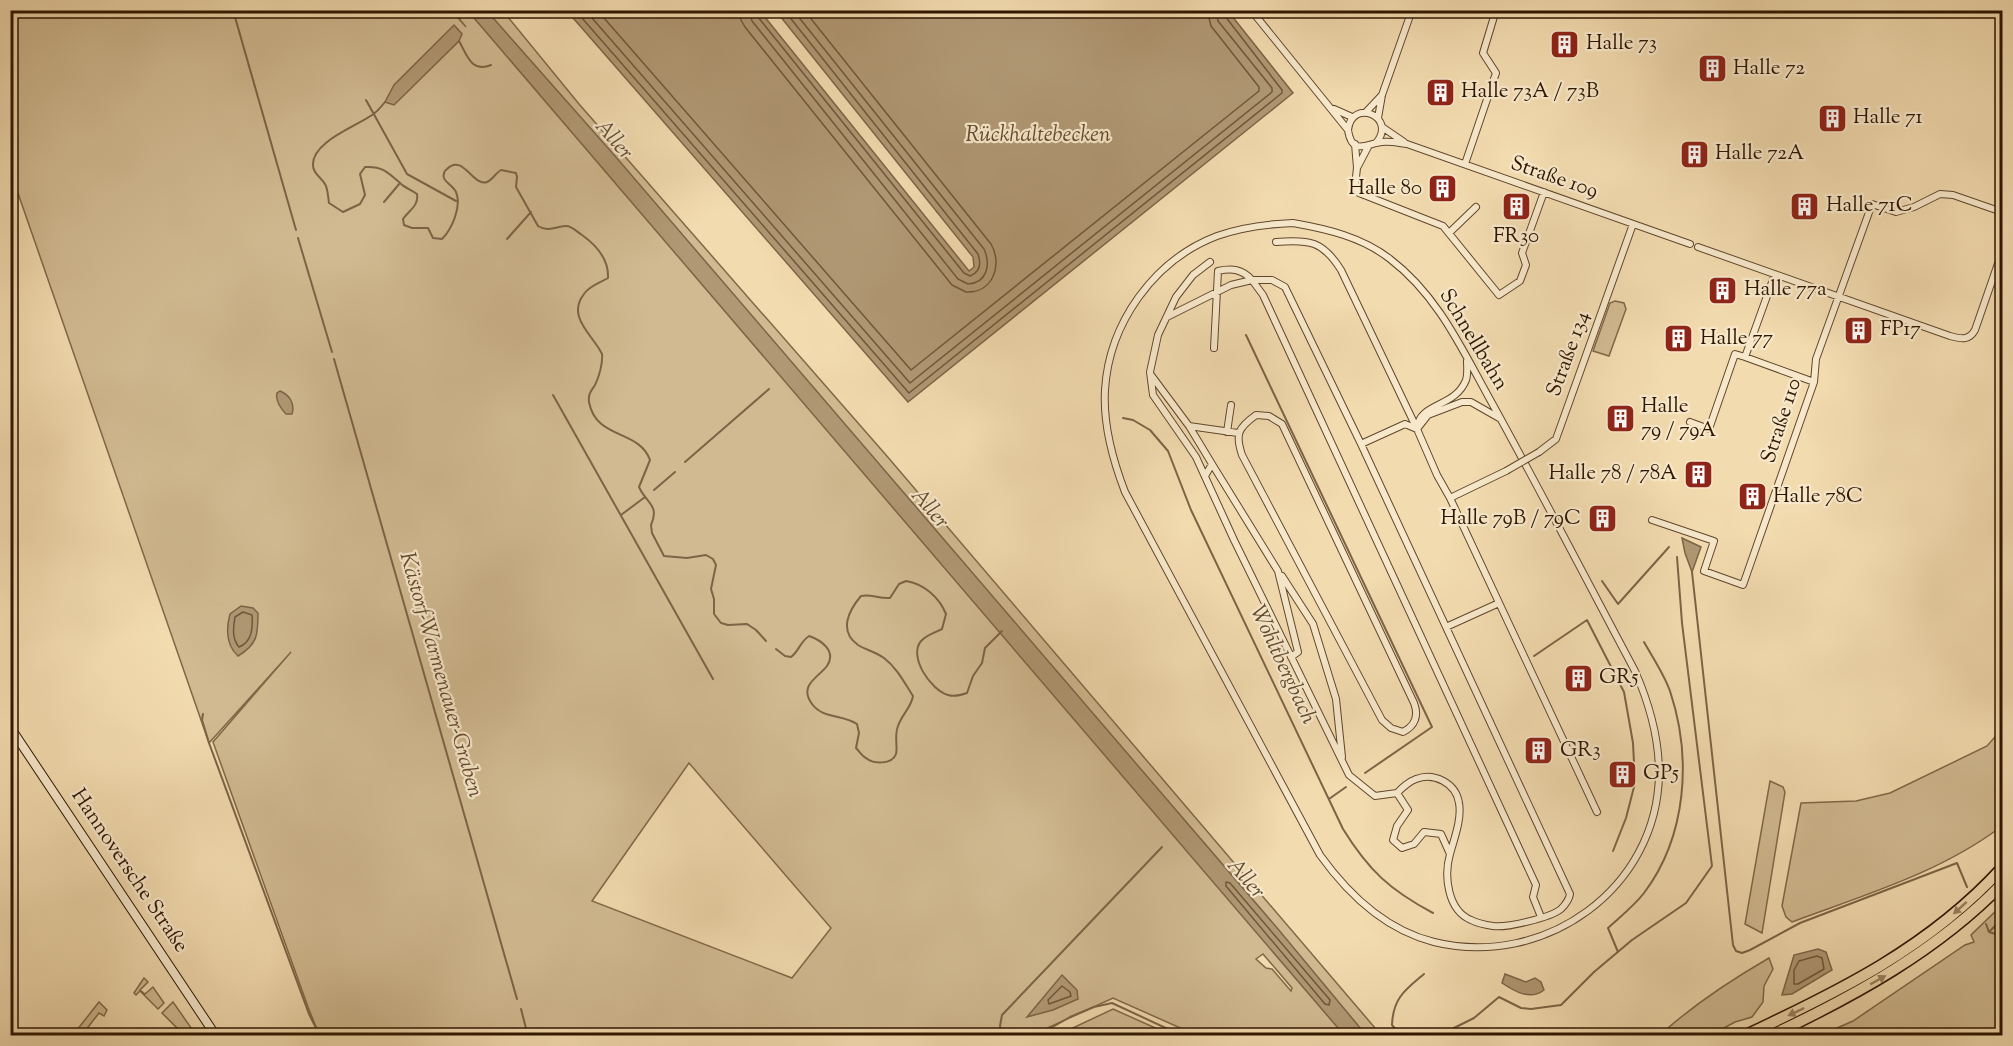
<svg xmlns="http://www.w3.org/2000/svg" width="2013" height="1046" font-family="'Sorts Mill Goudy',serif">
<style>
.green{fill:#d1ba91;stroke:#806848;stroke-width:1.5;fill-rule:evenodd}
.water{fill:#b09874;stroke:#7c6446;stroke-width:1.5}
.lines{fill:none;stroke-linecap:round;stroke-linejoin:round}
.shore{stroke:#70573a;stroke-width:1.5}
.stream{stroke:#7c6446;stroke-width:2}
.street-casing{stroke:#60472c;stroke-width:8}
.secondary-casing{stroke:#2f1600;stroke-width:10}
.highway-casing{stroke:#2f1600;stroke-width:13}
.street{stroke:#f7e8cb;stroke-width:6}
.secondary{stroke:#f7e8cb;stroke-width:8}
.highway{stroke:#f2dbaf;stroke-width:10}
.street-bridge-casing{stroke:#60472c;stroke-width:8;stroke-linecap:butt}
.street-bridge{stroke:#f7e8cb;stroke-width:6}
.oneway{fill:#9a8260}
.labels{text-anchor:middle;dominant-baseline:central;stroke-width:4.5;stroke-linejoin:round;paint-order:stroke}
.poi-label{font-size:21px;fill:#2f1600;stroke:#f7e8cb;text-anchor:start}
.street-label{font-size:21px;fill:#2f1600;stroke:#f7e8cb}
.water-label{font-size:22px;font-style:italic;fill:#634a2e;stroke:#f7e8cb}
</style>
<rect width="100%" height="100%" fill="#f2dbaf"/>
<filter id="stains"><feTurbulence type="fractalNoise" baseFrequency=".00333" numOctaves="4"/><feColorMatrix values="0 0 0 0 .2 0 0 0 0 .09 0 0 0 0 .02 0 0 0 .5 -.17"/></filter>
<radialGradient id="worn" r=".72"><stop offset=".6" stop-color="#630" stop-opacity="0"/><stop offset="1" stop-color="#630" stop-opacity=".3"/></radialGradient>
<path class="green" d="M451,10L466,27L453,11H503L579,104L886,455L1381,1035H1196L1113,998L1030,1036L322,1035L316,1027L308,1007L213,742L291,652L209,743L11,173L10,11ZM689,763L831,928L792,978L592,901ZM1263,954L1292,988L1291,991L1272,969L1266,968L1256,959Z
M1615,301L1624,303L1626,309L1609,356L1593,351L1610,303Z
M2002,729V826C1940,873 1864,895 1792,922L1786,917L1782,906L1801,803L1856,801L1890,793L1987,746Z
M1770,781L1783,787L1785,792L1762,933L1745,924Z
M2002,905V1035H1821L1853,1021L1965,945L1974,942L1971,935Z
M1769,958L1773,969L1764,986L1763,1002L1752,1017L1735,1022L1711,1035H1660C1693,1005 1731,980 1769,958Z
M144,978L148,982L140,990L145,994L153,987L164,1003L158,1009L140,991L136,995L134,993Z
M99,1002L107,1010L104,1016L99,1013L82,1035H73Z
M173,1002L196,1035H183L181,1033L174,1035L179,1030L162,1013Z
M1113,1009L1171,1035H1058Z"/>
<path class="water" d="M468,11H487L615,156L1278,929L1366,1035H1344Z
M567,11H760L969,271L974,267L973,257L776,11H1228L1293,93L908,402Z
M454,25L462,34L459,41L394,105L385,102L394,85Z
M280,391C290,395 295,404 292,414H286C281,409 275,400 277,393Z
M1682,538L1701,547L1692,572L1685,553Z
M241,606L253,608L258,613C258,634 258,644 238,656C226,645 226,629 230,614Z
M1818,949L1826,952L1832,970L1792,994L1782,995L1794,955Z
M1505,974L1526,982L1535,978L1541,982L1544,990C1530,1001 1514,991 1502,983Z
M1062,975L1077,990L1078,999L1053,1010L1027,1017Z"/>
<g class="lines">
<path class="shore" d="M575,10L909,393L1282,93V90L1225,16L1223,10
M585,10L910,383L1272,92V88L1218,21L1216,10
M597,10L911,370L1259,91V87L1211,26L1207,10
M739,10L741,20L745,27L952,285L966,292C993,293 1003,265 991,244L804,10
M748,10L752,21L958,279L968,284C987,283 991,265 984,249L793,10
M756,10L758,17L964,273L970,276C981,272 981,263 978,254L784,10
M243,612L252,615C253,628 252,642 239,647C232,639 233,628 235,617Z
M1226,882L1230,883L1330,1000L1329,1005L1325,1004L1226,886Z
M1817,956L1822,958L1824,969L1798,984H1794V970L1799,961Z
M1062,986L1070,992L1071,996L1049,1004L1048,1000Z"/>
<path class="stream" d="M233,10L296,230
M459,41C467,55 471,73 491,65
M366,100L407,174L456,201
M385,102C381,107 377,112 372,115C355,127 312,142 313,165C313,174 321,177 325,184C328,189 328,197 329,203L343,212L360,204L365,195L360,174L365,167C382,166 388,172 400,183C405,188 412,190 417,194C419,206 409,210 403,219L404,225L412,228H428L433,238L442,239C452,229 462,206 456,192C453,186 446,183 444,178C443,174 444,171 447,169C463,153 473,187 487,182C492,180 496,173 501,170L516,173L517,177L516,187L538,226C549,233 555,226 566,226C572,226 577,232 582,235C596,245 609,259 608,278C600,283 589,286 584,294C566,317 593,335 602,354C603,363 599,377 595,385C591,391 588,394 589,402C596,440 639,429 650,460L639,487C646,503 660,505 651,525L652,533L664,556L687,558L706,555L713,559L716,565L711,589L714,599V614L721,623L728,625L747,624L756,630L766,641
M384,202L400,183
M298,238L332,352
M507,239L531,212
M1246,335L1432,727L1365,773
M334,359L517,999
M553,395L713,679
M1123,418L1133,420L1150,430L1168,451L1191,510L1343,829C1369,871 1390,890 1433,913
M685,462L769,389
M654,490L675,472
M621,515L645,497
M1692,572L1733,945L1736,951L1742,953L1750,950L1800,923L1957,863L1967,887
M1602,581L1618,604L1669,547
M776,649L785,656L791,657C799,651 800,642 809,636C821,640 837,651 827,666C819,677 798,685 812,704C823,719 842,714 857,724L859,733L856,748C859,751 862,756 866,758C873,764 892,765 896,754C898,747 894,736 898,726C902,714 911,708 913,696C904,682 897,668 884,658C876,652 866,650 858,645C838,631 849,610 861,596C872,594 879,599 890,598L899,584L906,581C924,584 939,597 946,614L942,629C936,632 926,635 921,641C908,657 931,690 948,695C955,697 961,695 967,693L973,676L982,663L985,648L1002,631
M1534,656L1587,620L1624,692L1633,743L1635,783L1626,818L1613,851
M203,714L202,720L209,743L309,1014L320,1036
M1329,799L1346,787
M1986,924L1989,932
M1989,932L2002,919
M1989,932L2002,936
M1618,952L1608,928C1620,917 1634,906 1644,893C1687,836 1692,757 1670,691C1664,674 1653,658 1644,642
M521,1009L528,1036
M1003,1036L1000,1026L1002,1015L1162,847
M1037,1036L1070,1017L1094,1007L1112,1003L1183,1036
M1401,1036L1392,1025C1393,998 1405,990 1424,974
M1438,1036L1474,1018L1499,997L1521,1008L1531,1009L1561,1005L1594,972L1632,940L1686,903L1712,866L1682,623L1677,557"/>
<defs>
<path id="street" d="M1251,10L1348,130C1352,157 1368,143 1382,142C1390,141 1399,143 1407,144L1690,244
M1334,109L1352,117
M1366,112L1382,95
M1378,118L1382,95L1412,10
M1382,127L1404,142
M1348,130C1352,97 1398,117 1376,143
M1355,144L1357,168L1355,186L1359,193L1443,226L1499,295L1520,281L1526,265L1522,253L1544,192
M1465,164L1496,73L1483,53L1496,10
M1357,168L1368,147
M1293,223C1327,229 1362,237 1390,259C1436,294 1460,345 1487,394C1538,486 1586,579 1635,671C1649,703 1659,737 1659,773C1658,889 1544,969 1434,942C1386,930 1348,894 1320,855L1125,492C1113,461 1103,424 1105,390C1109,323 1154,260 1217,236C1242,227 1267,224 1293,223Z
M1449,233L1476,207
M1276,242C1309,239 1323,241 1341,270L1417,429L1437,475L1450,498L1506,471
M1698,247L1950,336C1961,339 1969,341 1975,330L2002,252
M1210,262L1193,275L1176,297L1158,335L1150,372L1153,395L1196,457L1234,540L1349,775L1375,796L1397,793L1408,810L1397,826L1393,840L1402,848L1414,844L1424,832L1441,834L1450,854C1444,875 1447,910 1471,920C1477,923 1486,925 1493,926C1506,928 1550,918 1561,909C1565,905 1569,900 1570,894L1361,444L1285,287L1272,280H1252C1242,269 1232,268 1218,271L1214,348
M1167,317L1231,285L1252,280L1263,295L1536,885L1533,897L1541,917
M1745,357L1814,382
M1151,375L1189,426L1238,433
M1256,415L1269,416L1282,424L1414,703C1419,716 1415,726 1403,732L1391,728L1382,720L1242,455C1235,434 1238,428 1256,415Z
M1690,422L1709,429L1735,354L1745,357L1775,274
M1189,426L1212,464L1205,476
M1417,428C1420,402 1455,408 1466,380C1468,374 1467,366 1467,361
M1417,429L1428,415L1462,402H1471L1499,418
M1227,432L1231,405
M1361,444L1405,424L1417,429
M1539,452L1556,439L1633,224
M1212,464L1278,571L1298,652L1291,657
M1450,498L1597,812
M1652,520L1714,541L1704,571L1743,585L1814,382L1816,359L1872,204L1896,212L1914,207L1940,194L1953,195L2002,212
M1282,576L1313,624L1336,699L1342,757
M1446,627L1499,603
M1397,793C1403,787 1408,782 1416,779C1434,772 1456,783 1459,803C1462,819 1454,839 1450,854"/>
<path id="secondary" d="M10,727L216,1036"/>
<path id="highway" d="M1744,1036C1840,991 1930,947 2002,868
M1770,1036C1854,996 1937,951 2002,884"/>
</defs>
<use href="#street" class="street-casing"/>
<use href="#secondary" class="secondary-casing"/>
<use href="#highway" class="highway-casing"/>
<use href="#street" class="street"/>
<use href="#secondary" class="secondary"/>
<use href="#highway" class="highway"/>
<defs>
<path id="street-bridge" d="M1506,471L1539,452"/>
</defs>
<use href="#street-bridge" class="street-bridge-casing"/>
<use href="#street-bridge" class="street-bridge"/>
</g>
<defs><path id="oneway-solid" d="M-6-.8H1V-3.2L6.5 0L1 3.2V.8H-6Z" transform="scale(1.5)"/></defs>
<g class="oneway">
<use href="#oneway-solid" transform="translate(1960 908) rotate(138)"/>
<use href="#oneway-solid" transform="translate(1878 980) rotate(-29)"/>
<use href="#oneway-solid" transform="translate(1796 1012) rotate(155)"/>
</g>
<defs>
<symbol id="building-square" viewBox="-11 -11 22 22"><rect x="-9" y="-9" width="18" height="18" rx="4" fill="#8f2418" stroke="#f7e8cb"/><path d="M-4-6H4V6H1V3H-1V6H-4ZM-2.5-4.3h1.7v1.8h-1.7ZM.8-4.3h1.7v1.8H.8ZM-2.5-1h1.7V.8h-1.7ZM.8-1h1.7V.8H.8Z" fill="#fff"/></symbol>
</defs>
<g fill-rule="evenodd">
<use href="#building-square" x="1548" y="28" width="33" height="33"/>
<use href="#building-square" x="1696" y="52" width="33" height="33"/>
<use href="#building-square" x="1424" y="76" width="33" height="33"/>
<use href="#building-square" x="1816" y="102" width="33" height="33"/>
<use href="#building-square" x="1678" y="138" width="33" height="33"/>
<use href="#building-square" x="1426" y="172" width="33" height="33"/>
<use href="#building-square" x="1500" y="190" width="33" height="33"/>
<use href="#building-square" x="1788" y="190" width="33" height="33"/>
<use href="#building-square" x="1706" y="274" width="33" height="33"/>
<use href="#building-square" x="1842" y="314" width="33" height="33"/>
<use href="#building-square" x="1662" y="322" width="33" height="33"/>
<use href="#building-square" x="1604" y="402" width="33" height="33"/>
<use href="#building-square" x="1682" y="458" width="33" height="33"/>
<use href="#building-square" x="1736" y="480" width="33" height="33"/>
<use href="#building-square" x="1586" y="502" width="33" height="33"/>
<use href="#building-square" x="1562" y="662" width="33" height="33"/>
<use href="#building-square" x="1522" y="734" width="33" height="33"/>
<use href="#building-square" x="1606" y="758" width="33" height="33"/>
</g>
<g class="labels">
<g class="poi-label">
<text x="1586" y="44">Halle 73</text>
<text x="1733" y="69">Halle 72</text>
<text x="1461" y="92">Halle 73A / 73B</text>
<text x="1853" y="118">Halle 71</text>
<text x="1715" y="154">Halle 72A</text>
<text x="1422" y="189" text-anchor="end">Halle 80</text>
<text x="1826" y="206">Halle 71C</text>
<text x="1516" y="237" text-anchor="middle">FR30</text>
<text x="1744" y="290">Halle 77a</text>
<text x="1880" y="330">FP17</text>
<text x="1700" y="339">Halle 77</text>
<text x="1641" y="407">Halle<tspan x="1641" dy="24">79 / 79A</tspan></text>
<text x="1677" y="474" text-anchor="end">Halle 78 / 78A</text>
<text x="1773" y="497">Halle 78C</text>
<text x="1581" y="519" text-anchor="end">Halle 79B / 79C</text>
<text x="1599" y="678">GR5</text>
<text x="1560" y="751">GR3</text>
<text x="1643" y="774">GP5</text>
</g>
<g class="street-label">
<text transform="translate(1554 178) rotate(19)">Straße 109</text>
<text transform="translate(1473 340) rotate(59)">Schnellbahn</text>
<text transform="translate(1569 354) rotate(-70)">Straße 134</text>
<text transform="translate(1782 421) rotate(-72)">Straße 110</text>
<text transform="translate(129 871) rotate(56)">Hannoversche Straße</text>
</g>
<g class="water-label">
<text x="1038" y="136">Rückhaltebecken</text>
<text transform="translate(613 140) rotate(49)">Aller</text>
<text transform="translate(929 509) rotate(49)">Aller</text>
<text transform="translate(1282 665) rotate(65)">Wohltbergbach</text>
<text transform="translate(440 675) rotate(74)">Kästorf-Warmenauer-Graben</text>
<text transform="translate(1245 879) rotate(49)">Aller</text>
</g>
</g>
<rect width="2013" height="1046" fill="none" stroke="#f2dbaf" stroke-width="36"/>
<rect x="12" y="12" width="1989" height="1022" fill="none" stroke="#2f1600" stroke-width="3"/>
<rect x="18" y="18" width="1977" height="1010" fill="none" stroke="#2f1600" stroke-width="1.5"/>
<rect width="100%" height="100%" filter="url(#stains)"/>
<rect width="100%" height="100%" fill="url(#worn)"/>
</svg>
